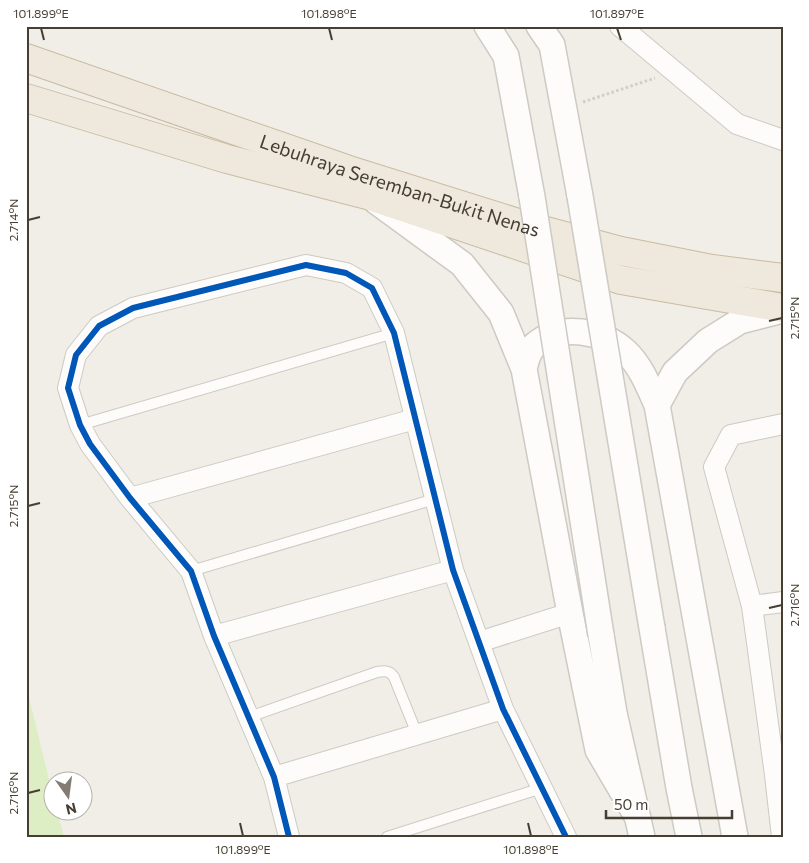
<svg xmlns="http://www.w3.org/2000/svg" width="809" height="863" font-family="Commissioner,sans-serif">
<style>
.green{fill:#ddedc4}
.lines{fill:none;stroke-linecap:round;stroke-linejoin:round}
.service-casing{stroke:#cccac3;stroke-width:12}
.minor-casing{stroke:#cccac3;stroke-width:22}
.tertiary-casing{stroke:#cccac3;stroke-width:28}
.trunk-casing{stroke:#cabba0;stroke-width:30}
.path{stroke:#d1cec9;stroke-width:3;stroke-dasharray:2.5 2.5;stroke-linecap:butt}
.service{stroke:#fdfcfb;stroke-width:10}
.minor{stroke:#fdfcfb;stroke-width:20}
.tertiary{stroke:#fdfcfb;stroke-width:25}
.trunk{stroke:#eee8dd;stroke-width:28}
.tertiary-bridge-casing{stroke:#cccac3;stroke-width:28;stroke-linecap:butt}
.tertiary-bridge{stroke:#fdfcfb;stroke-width:25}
.cycleway-casing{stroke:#fff;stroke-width:9}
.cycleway{stroke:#0057b8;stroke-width:6}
.ticks{fill:none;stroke:#463e33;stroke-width:2}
.labels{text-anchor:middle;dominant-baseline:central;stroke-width:5;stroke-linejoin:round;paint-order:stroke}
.street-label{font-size:19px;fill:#463e33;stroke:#fff}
.neatline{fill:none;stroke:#463e33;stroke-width:2}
.ticks-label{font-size:12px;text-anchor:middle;fill:#463e33}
</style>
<rect width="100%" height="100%" fill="#f0eee7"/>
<path class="green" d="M26,685L52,792V810L57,811L64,837H26Z"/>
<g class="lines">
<defs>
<path id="service" d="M80,425L394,333
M191,571L435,499
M249,717L377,672C385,671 389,670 394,677L417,734
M387,837L542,788"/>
<path id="minor" d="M620,26L737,124L783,140
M130,498L415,419
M752,606L783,602
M214,636L453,570
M479,642L570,613
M274,777L503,709
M289,837L274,777L214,636L191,571L130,498L90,444L80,425L68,388L76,355L99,326L133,308L306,265L346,273L372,288L394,333L453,570L503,709L566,837
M782,837L775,775L752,606L714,467L731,435L783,424"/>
<path id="tertiary" d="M487,26L506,56L532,197
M539,26L552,45L580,196
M377,202L462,264L501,313L524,369L570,613L598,750L638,818
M524,369C526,360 528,351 535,345C561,322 603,331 626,352C641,366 649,387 657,405
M652,628L679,788L689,837
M601,635L614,713L642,837
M735,837L657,405L675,372L708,341L740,321L783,310"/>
<g id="trunk">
<path id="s1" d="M26,58L349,170L531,227L621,251L712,269L783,278"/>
<path d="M26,98L227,159L367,195L621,280L783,308"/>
</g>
</defs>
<use href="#service" class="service-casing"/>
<use href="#minor" class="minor-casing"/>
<use href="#tertiary" class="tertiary-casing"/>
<use href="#trunk" class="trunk-casing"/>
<path class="path" d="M583,102L655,78"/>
<use href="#service" class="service"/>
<use href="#minor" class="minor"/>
<use href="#tertiary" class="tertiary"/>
<use href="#trunk" class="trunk"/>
<defs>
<path id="tertiary-bridge" d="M580,196L652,628
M532,197L601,635"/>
</defs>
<use href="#tertiary-bridge" class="tertiary-bridge-casing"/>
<use href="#tertiary-bridge" class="tertiary-bridge"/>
<defs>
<path id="cycleway" d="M289,837L274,777L214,636L191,571L130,498L90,444L80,425L68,388L76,355L99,326L133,308L306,265L346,273L372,288L394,333L453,570L503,709L566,837"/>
</defs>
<use href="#cycleway" class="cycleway-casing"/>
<use href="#cycleway" class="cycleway"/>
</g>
<path class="ticks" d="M41,28L44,40M329,28L332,40M617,28L621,40M28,220L40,217M769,321L782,318M28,506L40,503M769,608L782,605M28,793L40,790M240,823L243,836M528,823L531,836"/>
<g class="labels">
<g class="street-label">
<text stroke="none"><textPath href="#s1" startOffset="395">Lebuhraya Seremban-Bukit Nenas</textPath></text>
</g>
</g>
<rect width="809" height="863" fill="none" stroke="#ffffff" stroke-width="55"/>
<g transform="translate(68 796) rotate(166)"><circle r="24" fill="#ffffff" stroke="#b5b2ad"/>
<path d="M0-4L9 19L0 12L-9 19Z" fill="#827c72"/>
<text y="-8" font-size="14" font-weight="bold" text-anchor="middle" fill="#463e33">N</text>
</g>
<path d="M606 810v8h126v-8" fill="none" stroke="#463e33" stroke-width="2.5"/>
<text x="614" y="810" font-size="15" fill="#463e33" stroke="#ffffff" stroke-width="4" paint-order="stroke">50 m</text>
<rect x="28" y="28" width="754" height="808" class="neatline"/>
<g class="ticks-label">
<text x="41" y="18">101.899°E</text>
<text x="329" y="18">101.898°E</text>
<text x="617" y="18">101.897°E</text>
<text transform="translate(14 220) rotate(-90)" y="4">2.714°N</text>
<text transform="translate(795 318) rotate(-90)" y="4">2.715°N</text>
<text transform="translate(14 506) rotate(-90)" y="4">2.715°N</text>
<text transform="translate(795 605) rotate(-90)" y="4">2.716°N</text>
<text transform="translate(14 793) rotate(-90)" y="4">2.716°N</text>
<text x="243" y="854">101.899°E</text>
<text x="531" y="854">101.898°E</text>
</g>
</svg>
